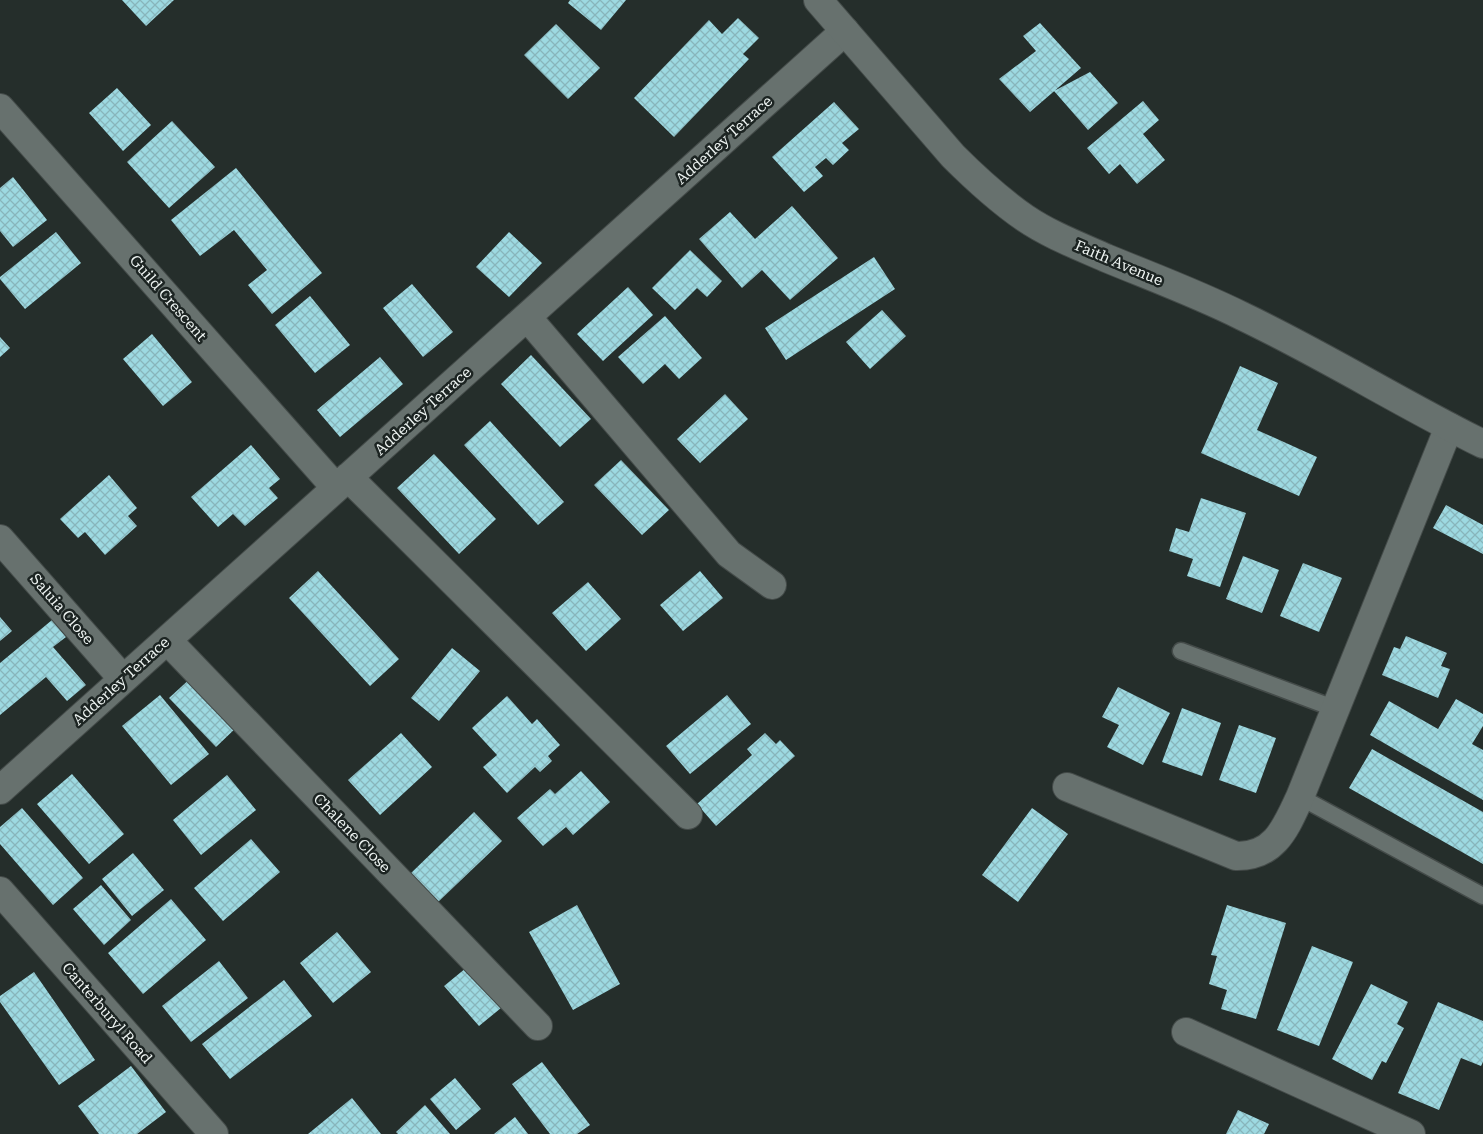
<svg xmlns="http://www.w3.org/2000/svg" width="1483" height="1134" font-family="'Roboto Serif',serif">
<style>
.building{fill:url(#building-cross-hatch)}
.lines{fill:none;stroke-linecap:round;stroke-linejoin:round}
.service-casing{stroke:#444b49;stroke-width:19}
.minor-casing{stroke:#444b49;stroke-width:30}
.tertiary-casing{stroke:#444b49;stroke-width:30}
.service{stroke:#67716e;stroke-width:16}
.minor{stroke:#67716e;stroke-width:28}
.tertiary{stroke:#67716e;stroke-width:28}
.labels{text-anchor:middle;dominant-baseline:central;stroke-width:5;stroke-linejoin:round;paint-order:stroke}
.street-label{font-size:15px;fill:#eef4f2;stroke:#1c2422}
</style>
<defs>
<pattern id="building-cross-hatch" width="8" height="8" patternUnits="userSpaceOnUse" patternTransform="scale(1.25)"><rect width="8" height="8" fill="#9dd9e1"/><path d="M0 0l8 8M0 8l8-8" fill="none" stroke="#88b5bb"/></pattern>
</defs>
<rect width="100%" height="100%" fill="#252e2b"/>
<path class="building" d="M122,0H174L146,26Z
M570,0H626L601,30L568,3Z
M738,18L759,38L743,54L749,59L674,137L634,98L709,20L722,34Z
M1040,23L1081,68L1030,112L999,79L1036,51L1023,36Z
M556,24L600,68L568,99L524,55Z
M1090,72L1118,103L1088,130L1054,91Z
M117,88L151,125L123,151L89,113Z
M1143,101L1159,120L1143,134L1165,160L1137,184L1120,164L1109,174L1087,148Z
M834,102L859,129L842,143L849,150L833,165L826,158L815,167L823,176L804,192L772,157Z
M172,121L215,167L169,208L127,162Z
M236,168L322,273L272,314L248,285L267,270L234,230L200,256L171,220Z
M13,177L47,220L13,247L0,231V188Z
M792,206L838,258L790,300L762,270L742,288L699,239L730,212L755,239Z
M56,232L81,263L25,309L0,279V277Z
M509,232L542,263L509,297L476,267Z
M690,250L722,281L707,297L697,288L675,310L652,288Z
M874,257L895,289L786,360L765,328Z
M412,284L453,332L423,357L383,308Z
M628,287L653,315L603,361L577,334Z
M310,296L350,345L315,373L275,325Z
M882,310L906,336L870,369L846,342Z
M665,316L702,358L679,379L665,364L643,384L618,357Z
M152,334L192,382L163,406L123,359Z
M0,337L10,348L0,357Z
M531,355L591,419L560,447L501,384Z
M380,357L403,384L340,437L317,410Z
M1240,366L1278,383L1257,430L1317,457L1299,496L1201,453Z
M725,394L748,419L700,463L677,439Z
M490,421L564,502L538,525L464,445Z
M251,445L280,479L269,488L278,498L245,526L233,514L218,527L191,497Z
M434,454L496,519L459,554L397,488Z
M621,460L669,510L642,535L594,485Z
M109,475L137,508L128,516L137,526L105,555L85,532L78,538L60,519Z
M1201,498L1246,513L1220,587L1187,576L1193,559L1169,551L1176,528L1189,532Z
M1446,505L1483,525V554L1433,528Z
M1243,556L1279,570L1262,613L1226,599Z
M1303,563L1342,578L1319,632L1280,616Z
M318,571L399,659L370,686L289,598Z
M700,571L723,598L683,631L660,605Z
M588,582L621,619L586,651L552,613Z
M0,617L12,631L0,641Z
M52,620L66,637L53,647L86,685L67,701L46,677L0,715V663Z
M1406,636L1447,653L1441,666L1450,669L1438,698L1382,675L1394,647L1400,649Z
M452,648L480,671L439,721L411,698Z
M193,676L239,725L216,747L169,698Z
M1118,687L1170,713L1143,765L1107,747L1119,725L1102,717Z
M160,695L209,754L171,785L122,726Z
M727,695L751,724L690,774L666,746Z
M507,696L532,724L537,719L560,745L548,756L552,761L540,772L535,767L507,793L483,767L497,755L472,728Z
M1456,699L1483,714V726L1472,744L1483,750V800L1370,735L1389,701L1438,729Z
M1182,708L1221,723L1202,776L1162,762Z
M1239,725L1276,738L1256,793L1219,780Z
M401,733L432,767L380,815L348,780Z
M765,733L776,744L780,740L795,756L716,826L697,804L752,755L747,749Z
M1372,749L1483,812V864L1349,788Z
M581,771L610,802L573,835L566,827L543,846L517,818L550,789L555,794Z
M72,774L124,834L89,864L37,804Z
M227,775L256,810L201,855L173,820Z
M22,808L83,878L53,905L0,844V827Z
M1032,808L1068,834L1018,902L982,875Z
M474,812L502,841L436,904L408,876Z
M251,839L280,872L223,921L194,888Z
M133,853L164,890L132,916L102,879Z
M101,885L131,920L104,945L73,909Z
M171,899L206,940L143,994L108,953Z
M577,905L620,984L573,1010L529,932Z
M1227,905L1286,923L1256,1019L1221,1009L1227,990L1209,984L1217,956L1211,955Z
M337,932L371,972L333,1003L300,963Z
M1312,946L1353,962L1319,1046L1277,1030Z
M219,961L248,998L191,1042L162,1006Z
M466,968L501,1008L479,1026L444,986Z
M34,972L95,1060L59,1085L0,1002V996Z
M284,980L312,1016L230,1079L202,1044Z
M1371,984L1408,1002L1397,1024L1404,1028L1386,1063L1382,1061L1372,1080L1332,1059Z
M1438,1002L1483,1021V1062L1481,1066L1461,1058L1439,1110L1398,1093Z
M542,1062L590,1125L577,1134H550L512,1084Z
M131,1066L166,1112L137,1134H99L78,1106Z
M455,1078L481,1109L456,1130L430,1099Z
M352,1098L381,1134H308Z
M425,1105L450,1134H398L396,1132Z
M1238,1110L1269,1124L1264,1134H1226Z
M515,1117L528,1134H494Z"/>
<g class="lines">
<defs>
<path id="service" d="M1181,651L1336,709
M1300,797L1483,896"/>
<path id="minor" d="M0,108L336,488
M527,317L729,554L772,585
M348,477L688,815
M0,539L123,679
M167,640L538,1026
M1067,787L1236,856C1275,857 1286,827 1300,797L1449,427
M0,790L845,31
M0,891L214,1134
M1186,1032L1411,1134"/>
<path id="tertiary" d="M818,0L953,156C975,178 999,200 1025,218C1050,235 1079,246 1106,258C1152,277 1198,294 1242,316C1324,355 1402,404 1483,444"/>
</defs>
<use href="#service" class="service-casing"/>
<use href="#minor" class="minor-casing"/>
<use href="#tertiary" class="tertiary-casing"/>
<use href="#service" class="service"/>
<use href="#minor" class="minor"/>
<use href="#tertiary" class="tertiary"/>
</g>
<g class="labels">
<g class="street-label">
<text transform="translate(724 140) rotate(-42)">Adderley Terrace</text>
<text transform="translate(1119 263) rotate(23)">Faith Avenue</text>
<text transform="translate(168 298) rotate(49)">Guild Crescent</text>
<text transform="translate(423 411) rotate(-42)">Adderley Terrace</text>
<text transform="translate(62 609) rotate(49)">Saluia Close</text>
<text transform="translate(121 681) rotate(-42)">Adderley Terrace</text>
<text transform="translate(352 833) rotate(46)">Chalene Close</text>
<text transform="translate(107 1013) rotate(49)">Canterburyl Road</text>
</g>
</g>
</svg>
